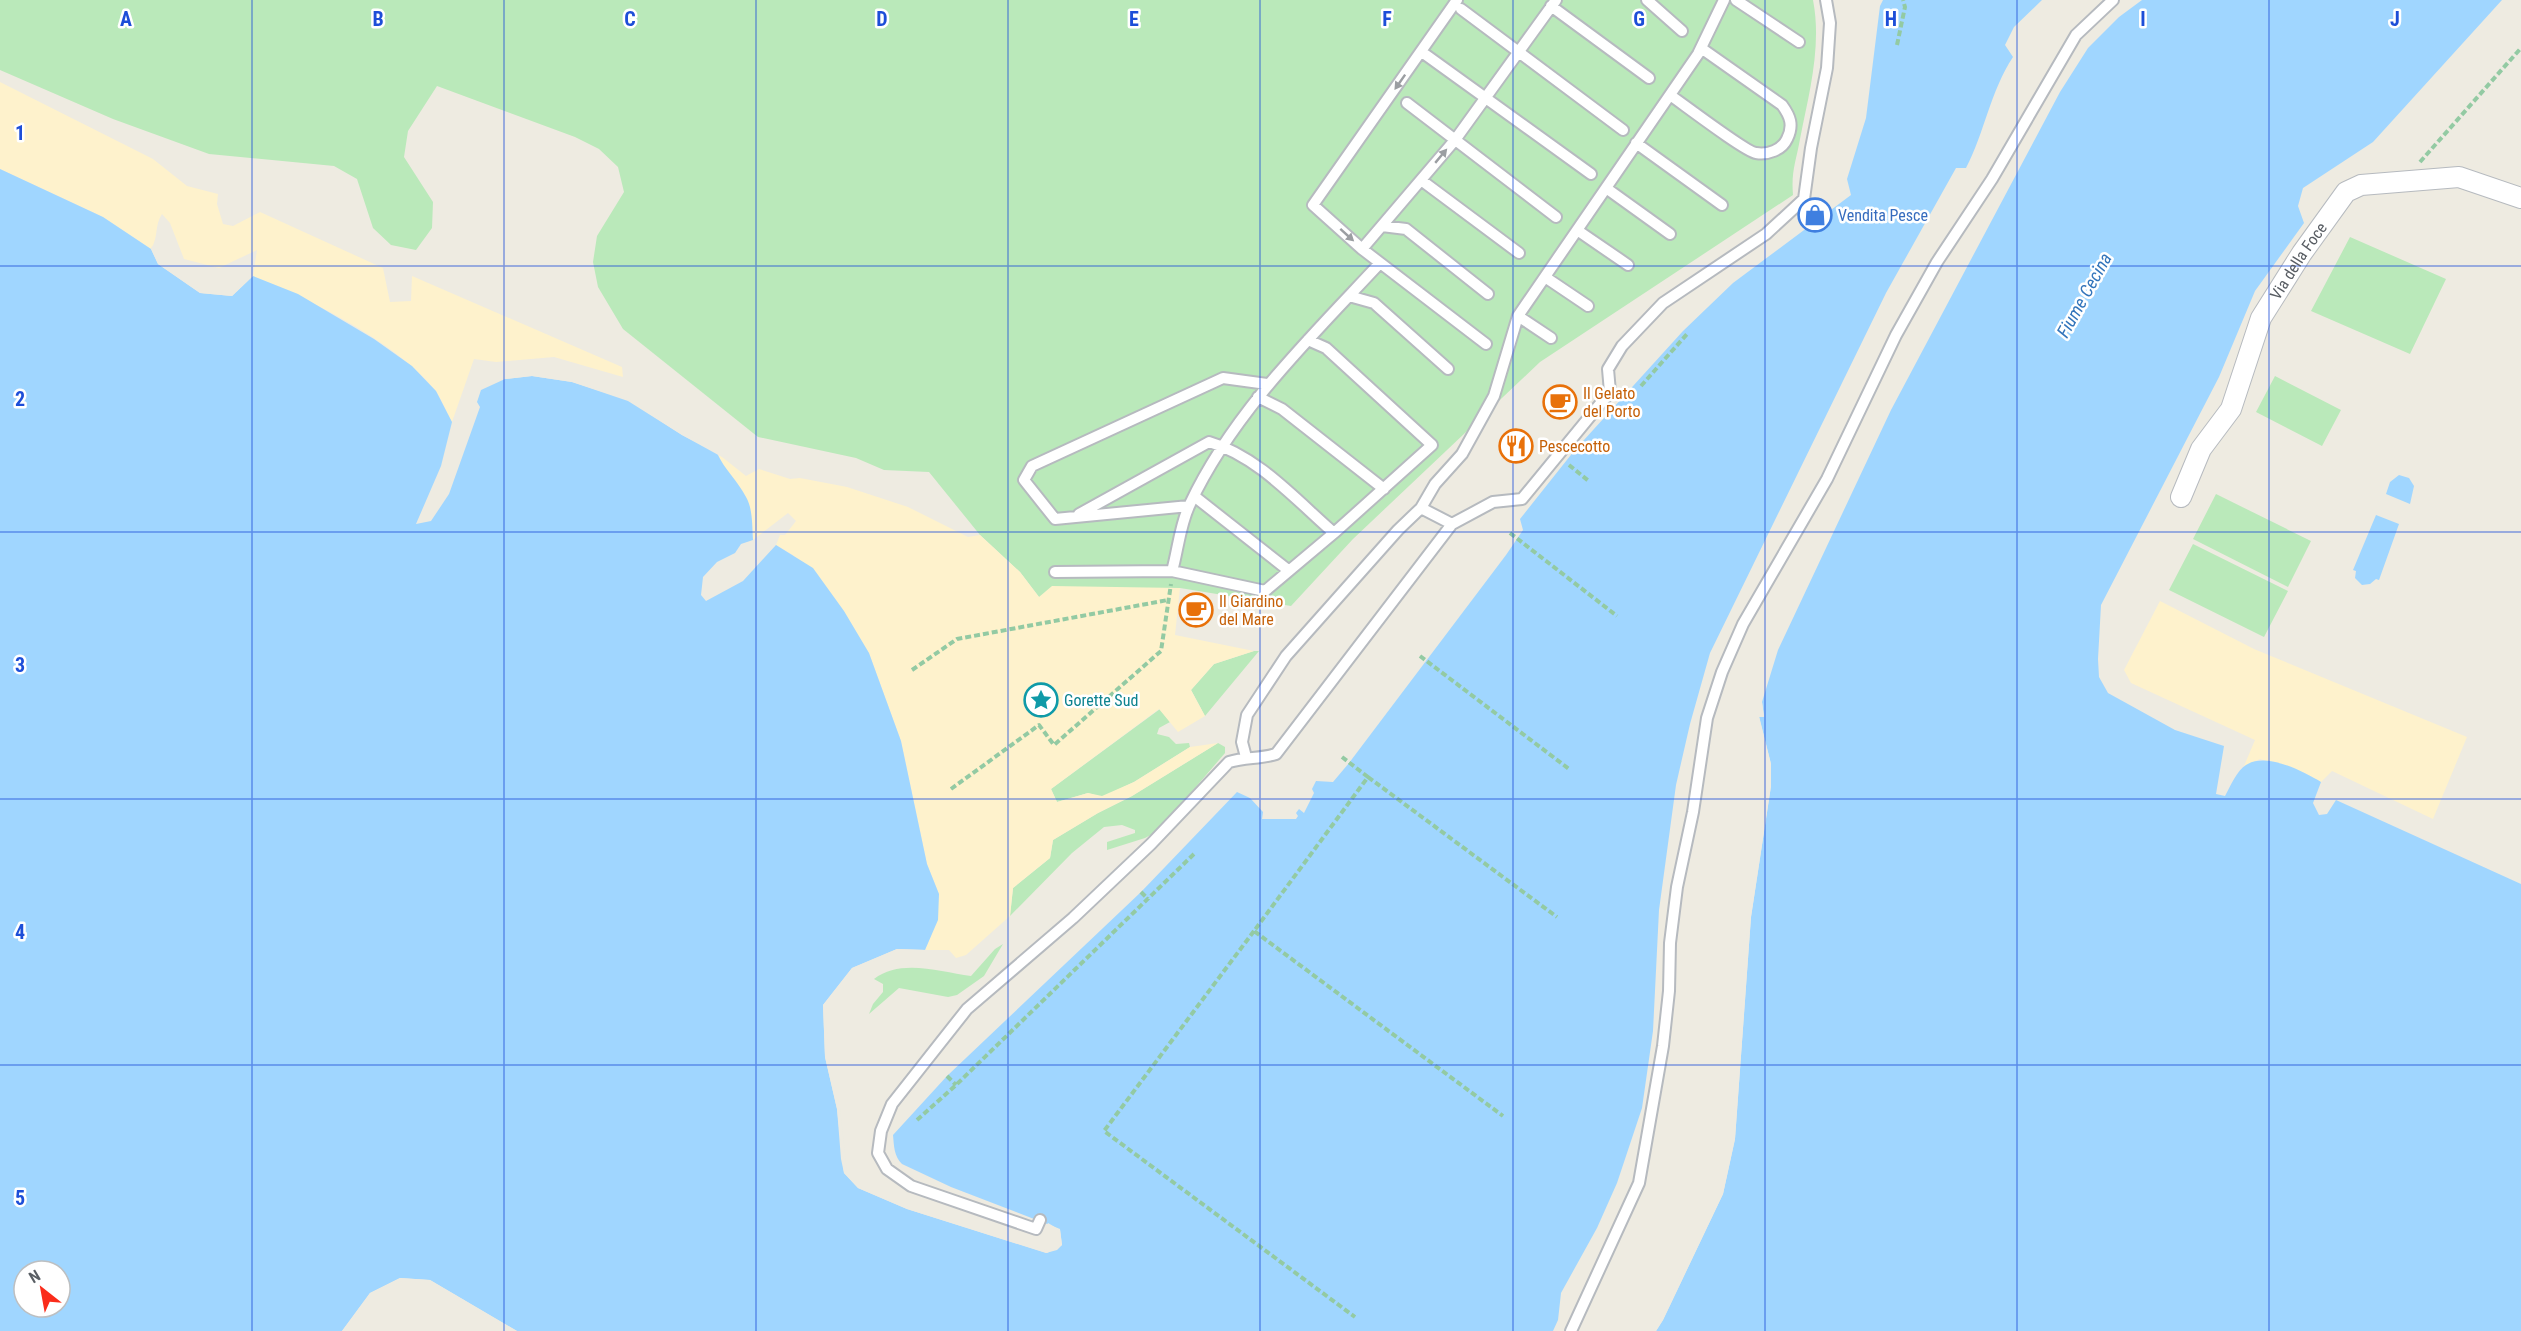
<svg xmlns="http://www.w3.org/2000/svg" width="2521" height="1331" font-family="'Roboto Condensed',sans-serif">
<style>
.green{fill:#bae9ba}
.sand{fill:#fef2cc}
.water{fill:#a0d6ff;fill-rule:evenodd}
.pier{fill:#eeebe1}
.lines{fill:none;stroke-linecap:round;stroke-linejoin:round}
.lane-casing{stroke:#b6babf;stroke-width:14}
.street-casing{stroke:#b6babf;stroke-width:22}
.path{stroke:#93caa3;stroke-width:4;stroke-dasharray:6 3;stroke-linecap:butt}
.lane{stroke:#fff;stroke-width:10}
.street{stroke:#fff;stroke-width:20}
.oneway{fill:#9b9ea2}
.grid{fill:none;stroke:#1d4ed8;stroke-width:1.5;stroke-opacity:0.55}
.labels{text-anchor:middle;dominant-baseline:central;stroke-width:5;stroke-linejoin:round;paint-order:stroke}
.shop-label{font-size:16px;fill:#366cbe;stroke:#fff;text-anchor:start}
.street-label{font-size:16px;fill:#595e64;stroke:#fff}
.food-label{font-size:16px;fill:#c56008;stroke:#fff;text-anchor:start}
.culture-label{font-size:16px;fill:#0d838f;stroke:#fff;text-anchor:start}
.water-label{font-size:18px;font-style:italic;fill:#3375bb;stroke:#fff}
.grid-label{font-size:20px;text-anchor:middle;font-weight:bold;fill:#1d4ed8;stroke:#fff;stroke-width:5;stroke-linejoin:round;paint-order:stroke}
</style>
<rect width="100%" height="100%" fill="#eeebe1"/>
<path class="green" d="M0,0H1813C1822,46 1809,94 1800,139C1796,162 1791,171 1793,195L1540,362L1353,539L1291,606L1180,588L1039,597L1020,572L980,535L929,472L884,470L856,458L758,437L623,329L598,287L593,262L597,236L624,192L618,167L599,149L575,137L437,86L408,131L404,157L433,202L432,228L416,250L391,245L373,228L357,179L334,166L209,154L113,119L0,70Z
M2350,237L2446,279L2410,354L2311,311Z
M2275,376L2341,410L2322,446L2256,412Z
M2216,494L2311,541L2288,587L2193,539Z
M2193,544L2288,591L2264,637L2169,590Z
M1254,651H1259L1205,716L1191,690L1214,664Z
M1160,709L1170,722L1159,728L1157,734L1169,737L1176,744L1189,743L1190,747L1134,782L1102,797L1088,793L1057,802L1051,789Z
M1218,743L1225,747V753L1158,831L1145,838L1107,850V842L1135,833V830L1122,825L1104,827L1072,853L1010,916L1013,888L1050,858L1053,840L1098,813L1132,796Z
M1003,944L984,976L957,995L948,997L899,988L869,1014L873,1004L883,992V984L874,979C901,958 940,972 971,976L995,949Z"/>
<path class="sand" d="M0,82L153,159L187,186L218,194L217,204L223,224L233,226L260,212L383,268L390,302L411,301L412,276L622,367L623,377L554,357L496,362L474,359L452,422C446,412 442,399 435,390C398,343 308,298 253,276L257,250L219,268L184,259L170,223L162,214C154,226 159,236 151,249L103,217L0,169Z
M717,453L746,476L759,469L790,479L800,478L847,487L908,507L968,537L980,535L1020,572L1039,597L1052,586L1180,588L1175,635L1254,651L1214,664L1191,690L1205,716L1178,732L1159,709L1051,789L1057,802L1088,793L1102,796L1134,782L1190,747L1218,743L1132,796L1098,813L1053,840L1050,858L1013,888L1010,916L966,955L956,958L949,950H925L931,936L939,894L927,864L901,741L869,653L793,555L776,545L780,535H785L796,521L788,513L753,540L752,519Z
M2160,601L2254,649L2467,737L2433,819L2332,771L2321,782L2305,773L2260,759L2244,766L2255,740L2131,683L2124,670Z"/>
<path class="water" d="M1883,0H2042L2014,27L2005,45L2013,57C1990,92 1985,131 1966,168H1956L1886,293L1710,653L1690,724L1676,785L1659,910L1653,1031L1642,1108L1617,1183L1597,1228L1561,1293L1558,1320L1553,1331H517L430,1280L400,1278L370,1293L342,1331H0V169L103,217L151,249L158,264L200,293L232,296L253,276L298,294L374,339L412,366L436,391L452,422L441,466L416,524L431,521L449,494L480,407L477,402L481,390L505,379L532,376L572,382L628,401L682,435L717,453C724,469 738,481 746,497C753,509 752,526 753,540L741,544L735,553L717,562L703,577L701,595L706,601L743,581L776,545L813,568L844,611L869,653L901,741L927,864L939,894L938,920L925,950L897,949L852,968L823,1005L825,1057L837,1109L841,1159L844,1173L858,1188L907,1209L1047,1253L1062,1245L1060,1229L951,1187L902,1164C894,1156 894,1146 893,1135L947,1076L1141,892L1237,792L1250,798L1263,812L1262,819H1296L1298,816L1296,813L1299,809L1304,813L1314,793L1312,789L1316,781L1333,782L1349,763L1506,555L1523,530L1520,519L1574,451L1683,331L1733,283L1851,195L1847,179L1866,118L1880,6ZM24,1271H60V1307H24Z
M2142,0H2502L2373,142L2303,188L2298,206L2304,223L2255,291L2219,377L2101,605L2098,659L2099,677L2108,693L2175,730L2224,746L2216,794L2225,796C2230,787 2237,770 2246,765C2267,752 2302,771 2321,782L2313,803L2319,815L2327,814L2336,800L2521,884V1331H1656L1663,1320L1723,1194L1735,1139L1751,917L1771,786V764L1759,716H1764L1762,702L1778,650L1891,410L2060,92L2088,48L2119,17Z
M2399,475L2409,478L2414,486L2410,504L2386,494L2390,482Z
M2376,515L2399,524L2379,580L2376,579L2370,584L2362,585L2355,578L2356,571L2353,570Z"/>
<path class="pier" d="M152,246L160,262L201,290L231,293L253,273V276L232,296L200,293L158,264L151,249Z
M532,373L572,379L629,398L684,433L719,450L722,457L682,435L628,400L572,382L532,376L505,379L504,377Z
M1759,702H1762L1764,717H1759L1771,764V786L1751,917L1735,1139L1723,1194L1663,1320L1656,1331H1653L1721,1193L1732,1139L1748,917L1768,786V764L1756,717L1760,713Z
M897,949L928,950L925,953L897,952L854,970L826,1006L828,1056L840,1108L847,1171L859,1186L908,1207L1047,1250L1055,1248L1059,1244L1058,1231L1046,1226L1048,1223L1060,1230L1062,1245L1057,1250L1046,1253L907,1209L858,1188L844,1173L837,1109L825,1057L823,1005L852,968Z
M400,1278L430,1280L517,1331H511L429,1283L401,1281L372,1295L345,1331H342L370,1293Z"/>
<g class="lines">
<defs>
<path id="lane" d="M1457,0L1313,205L1362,249L1486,344
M1647,0L1682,31
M1736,0L1799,42
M1551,6L1649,78
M1461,9L1623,130
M1426,55L1591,174
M1670,95C1683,104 1746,152 1756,153C1768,155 1782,150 1787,139C1794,125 1790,116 1782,105L1701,48
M1407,103L1556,217
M1636,143L1722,205
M1421,180L1519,253
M1606,188L1670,234
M1382,226L1406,229L1488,294
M1577,230L1628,265
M1362,249L1455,140L1556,0
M1545,277L1588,306
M1349,296L1374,303L1448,369
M1518,316L1551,338
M1258,397L1282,409L1384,489
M1194,496L1288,570
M1189,506L1055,519L1024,480L1032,466L1223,378L1267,384
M1421,508L1435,484L1462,454L1494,396L1518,316L1698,54L1724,0
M1079,514L1209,442C1258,456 1297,501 1334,533
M1172,571C1178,550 1180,524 1190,504C1233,412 1312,336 1380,263
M1055,572L1172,571L1265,591L1334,533L1432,445L1326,348L1308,340
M1246,757L1242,742L1247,715L1286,656L1398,530L1421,508L1452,524
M1040,1220L1036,1229L911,1186L887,1169L878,1153L881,1131L892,1104L967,1009L1073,918L1151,844L1229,762C1245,757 1260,759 1276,754L1452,524L1493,502L1522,499L1610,392L1608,369L1622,346L1663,303L1766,234L1804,199L1811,148L1827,68L1830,23L1826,0
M1571,1331L1639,1183L1663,1046L1669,991L1670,943L1677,887L1693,812L1707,718L1722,672L1743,624L1827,479L1896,335L1937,262L1992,179L2076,35L2113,0"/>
<g id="street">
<path id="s1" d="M2181,497L2201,449L2231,409L2261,318L2302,253L2346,192L2361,185L2459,177L2521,198"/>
</g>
</defs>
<use href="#lane" class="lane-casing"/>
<use href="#street" class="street-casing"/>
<path class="path" d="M1897,45L1905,7L1903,0
M2420,162L2521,48
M1641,386L1687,334
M1569,465L1590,482
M1510,533L1617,616
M1420,656L1569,769
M912,670L957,639L1168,600
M1342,757L1368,777L1254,931L1503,1116
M1368,777L1557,917
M951,789L1039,725L1054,745L1161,651L1171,584
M1141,892L1148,899
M1254,931L1104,1131L1355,1317
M947,1076L956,1085
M917,1120L956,1085L1195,853"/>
<use href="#lane" class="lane"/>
<use href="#street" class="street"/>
</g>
<defs><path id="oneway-solid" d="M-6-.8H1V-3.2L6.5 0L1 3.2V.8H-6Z" transform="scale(1.5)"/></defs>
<g class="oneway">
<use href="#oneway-solid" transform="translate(1400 82) rotate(125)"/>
<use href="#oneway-solid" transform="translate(1441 156) rotate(-50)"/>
<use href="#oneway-solid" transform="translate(1347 235) rotate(42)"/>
</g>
<path class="grid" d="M252,0V1331M504,0V1331M756,0V1331M1008,0V1331M1260,0V1331M1513,0V1331M1765,0V1331M2017,0V1331M2269,0V1331M0,266H2521M0,532H2521M0,799H2521M0,1065H2521"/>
<defs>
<symbol id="shop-ring" viewBox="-11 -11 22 22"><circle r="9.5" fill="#fff" stroke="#3f7fe0" stroke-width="1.5"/><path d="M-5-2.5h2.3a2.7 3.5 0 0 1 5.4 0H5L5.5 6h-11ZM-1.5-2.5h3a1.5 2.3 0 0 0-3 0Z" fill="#3f7fe0"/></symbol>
<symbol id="cafe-ring" viewBox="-11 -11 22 22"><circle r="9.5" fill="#fff" stroke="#e8710a" stroke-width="1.5"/><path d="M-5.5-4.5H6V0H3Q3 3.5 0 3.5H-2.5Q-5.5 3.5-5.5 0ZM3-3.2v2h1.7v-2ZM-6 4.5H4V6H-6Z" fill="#e8710a"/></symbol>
<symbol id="restaurant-ring" viewBox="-11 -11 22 22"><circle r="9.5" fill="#fff" stroke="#e8710a" stroke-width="1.5"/><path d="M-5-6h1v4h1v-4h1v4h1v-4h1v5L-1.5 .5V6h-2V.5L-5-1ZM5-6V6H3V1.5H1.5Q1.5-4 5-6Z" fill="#e8710a"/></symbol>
<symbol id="sight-ring" viewBox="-11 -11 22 22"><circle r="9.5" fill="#fff" stroke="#0f9aa8" stroke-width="1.5"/><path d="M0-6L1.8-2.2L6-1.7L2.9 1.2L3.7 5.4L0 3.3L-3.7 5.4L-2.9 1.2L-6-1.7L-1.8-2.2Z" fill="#0f9aa8"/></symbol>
</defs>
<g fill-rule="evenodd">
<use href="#shop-ring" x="1796" y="196" width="38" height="38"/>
<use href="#cafe-ring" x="1541" y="383" width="38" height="38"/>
<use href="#restaurant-ring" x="1497" y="427" width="38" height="38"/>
<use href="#cafe-ring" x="1177" y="591" width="38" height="38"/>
<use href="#sight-ring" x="1022" y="681" width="38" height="38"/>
</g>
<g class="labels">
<g class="shop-label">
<text x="1838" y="215">Vendita Pesce</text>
</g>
<g class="street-label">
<text stroke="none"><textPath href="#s1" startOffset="266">Via della Foce</textPath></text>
</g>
<g class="food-label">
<text x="1583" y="393">Il Gelato<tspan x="1583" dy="18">del Porto</tspan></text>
<text x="1539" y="446">Pescecotto</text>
<text x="1219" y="601">Il Giardino<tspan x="1219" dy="18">del Mare</tspan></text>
</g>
<g class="culture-label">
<text x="1064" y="700">Gorette Sud</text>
</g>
<g class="water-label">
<text transform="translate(2084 295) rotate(-61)">Fiume Cecina</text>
</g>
</g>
<g class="grid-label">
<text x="126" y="26">A</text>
<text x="378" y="26">B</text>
<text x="630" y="26">C</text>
<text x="882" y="26">D</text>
<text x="1134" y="26">E</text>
<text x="1387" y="26">F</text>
<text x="1639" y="26">G</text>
<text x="1891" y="26">H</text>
<text x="2143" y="26">I</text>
<text x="2395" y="26">J</text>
<text x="20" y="140">1</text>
<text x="20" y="406">2</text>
<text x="20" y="672">3</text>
<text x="20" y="939">4</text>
<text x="20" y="1205">5</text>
</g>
<g transform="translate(42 1289) rotate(329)"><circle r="28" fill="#ffffff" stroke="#bdbfc1" stroke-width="1.5"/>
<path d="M0-4.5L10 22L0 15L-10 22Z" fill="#fa2c1b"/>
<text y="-9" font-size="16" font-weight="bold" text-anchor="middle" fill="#595e64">N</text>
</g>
</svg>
